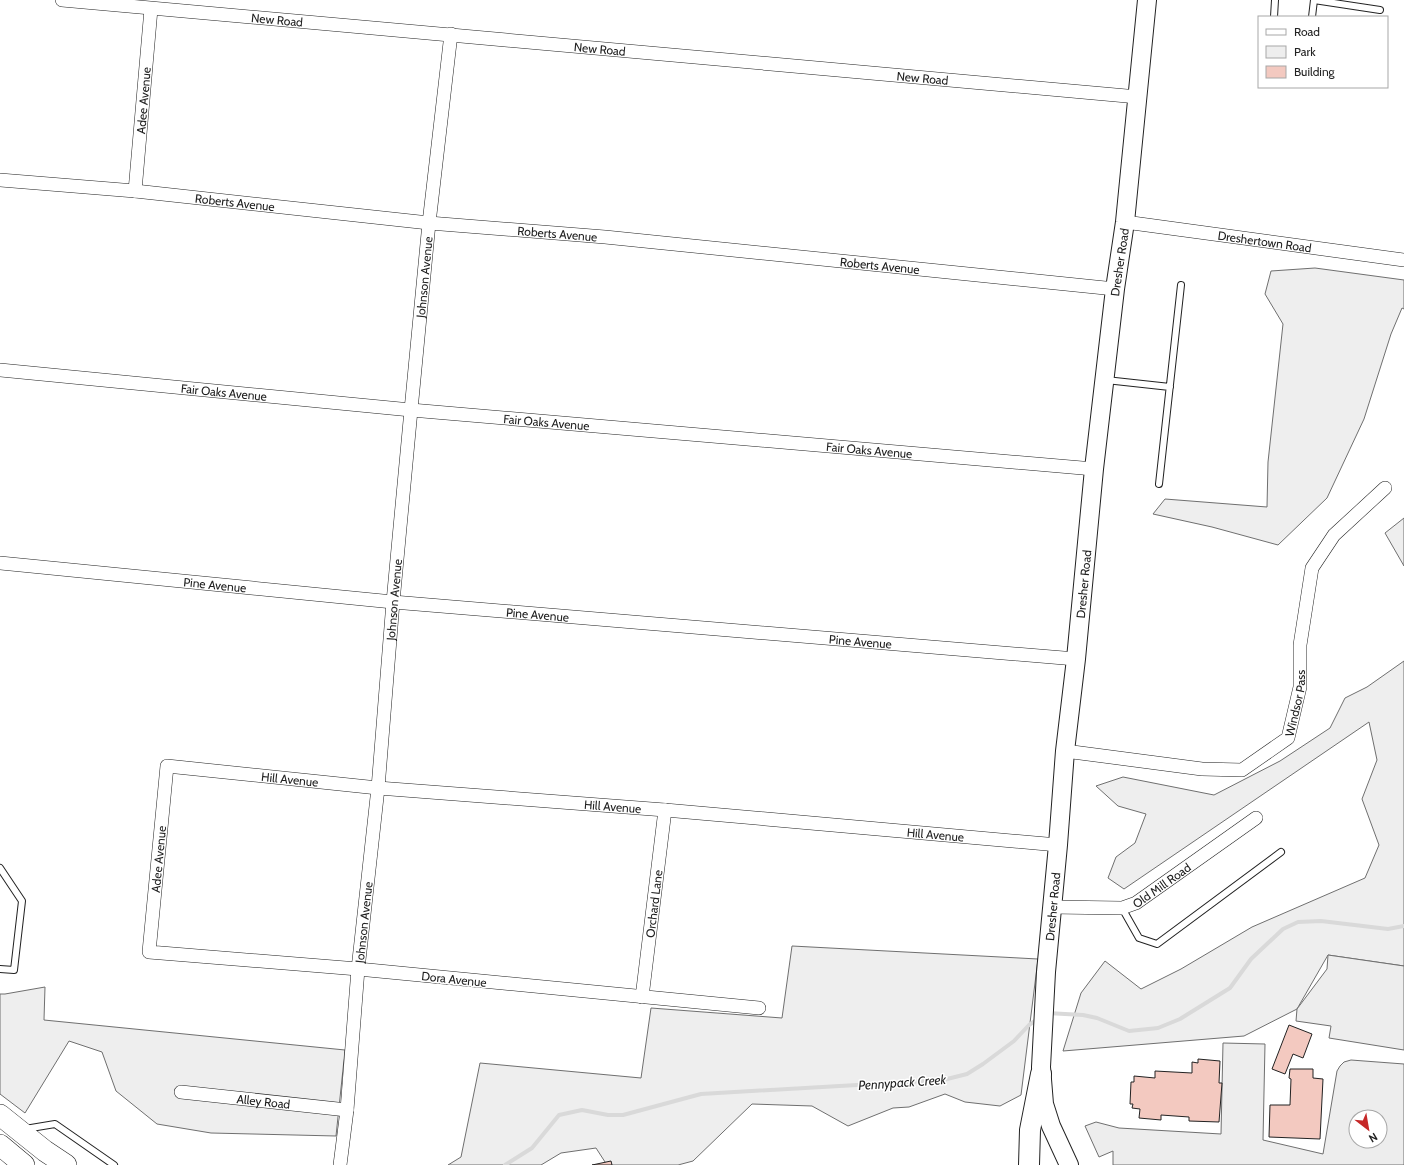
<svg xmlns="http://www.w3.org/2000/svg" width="1404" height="1165" font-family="Cabin,sans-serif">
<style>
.green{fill:#eee;stroke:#6f6f6f}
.parking{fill:#ededed;stroke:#6f6f6f;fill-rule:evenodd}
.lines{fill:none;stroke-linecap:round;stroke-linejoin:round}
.stream{stroke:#d9d9d9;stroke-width:4}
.building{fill:#f3c9c0;stroke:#222}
.service-casing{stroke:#222;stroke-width:8}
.minor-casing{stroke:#222;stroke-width:14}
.secondary-casing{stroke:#222;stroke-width:20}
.primary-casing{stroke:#222;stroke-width:22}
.trunk-casing{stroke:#222;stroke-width:22}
.service{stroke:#fff;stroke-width:6}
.minor{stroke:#fff;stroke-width:13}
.secondary{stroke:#fff;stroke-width:18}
.primary{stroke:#fff;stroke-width:20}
.trunk{stroke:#fff;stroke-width:21}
.labels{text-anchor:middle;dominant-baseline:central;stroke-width:3;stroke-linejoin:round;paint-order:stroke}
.street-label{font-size:12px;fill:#222;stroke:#fff}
.water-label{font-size:13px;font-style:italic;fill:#222;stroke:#fff}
</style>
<rect width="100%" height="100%" fill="#fff"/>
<path class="green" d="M1315,268L1404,280V309L1402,308L1391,334L1364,419L1327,498L1278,545L1212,527L1153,514L1165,499L1267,507L1268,462L1283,324L1265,294L1271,271Z
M1404,518V566L1385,533Z
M1404,661V966L1328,955L1297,1009L1244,1036L1063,1051L1081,993L1105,961L1141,989L1181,969L1252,927L1365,878L1379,845L1362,799L1377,760L1369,722L1124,889L1108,878L1116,857L1135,843L1146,814L1118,806L1096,786L1123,777L1214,795L1280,761L1330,728L1345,698L1367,687Z
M792,946L1038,959L1021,1095L1000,1106L965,1102L945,1094L909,1107L893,1108L848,1126L812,1106L752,1104L693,1161L678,1165H607L596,1148L561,1153L541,1165H448L461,1157L480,1063L641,1078L651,1008L782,1018Z
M45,987L44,1020L345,1050L336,1136L211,1133L157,1124L116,1091L102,1052L69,1041L25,1113L0,1094V994H5Z"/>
<path class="parking" d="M1328,955L1404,966V1050L1329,1038L1331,1026L1296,1021L1297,1009L1327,969Z
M1223,1043L1265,1044L1263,1140L1323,1154L1337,1071L1340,1066L1344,1062L1351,1060L1404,1064V1165H1113V1151L1099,1157L1085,1126L1096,1122L1119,1128L1221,1134ZM1356,1117H1380V1141H1356Z"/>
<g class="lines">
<path class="stream" d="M1047,1013L1083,1015L1097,1018L1129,1031L1158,1028L1180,1019L1230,988L1251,959L1283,929L1298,922L1321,921L1388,929L1404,926
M505,1165L532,1148L559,1115L582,1110L608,1115H623L701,1094L943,1080L967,1074L983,1064L1014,1041L1029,1025L1038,1019"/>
</g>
<path class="building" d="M1289,1025L1312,1034L1303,1058L1293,1054L1285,1074L1272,1069Z
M1198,1059L1220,1061L1219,1083H1222L1219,1122L1189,1121V1117L1161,1115V1120L1139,1118L1140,1109L1132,1108L1133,1104H1130L1131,1082H1134V1076L1155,1078V1071L1192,1073V1062L1198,1063Z
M1290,1069H1313V1078L1323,1079L1320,1139L1269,1137L1270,1105H1290L1291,1079L1289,1078Z
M611,1161L612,1165H592Z"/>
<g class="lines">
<defs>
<path id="service" d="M1314,0L1380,10
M1274,17L1275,0
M1312,17L1314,0
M1106,380L1170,387
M1159,484L1181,285
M0,868L22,901L14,970L0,969
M1122,908L1139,938L1157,944L1281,852
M25,1129L55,1124L114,1165"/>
<g id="minor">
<path id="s1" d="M62,0L1138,97"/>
<path id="s2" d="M0,180L135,191L429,223L605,237L1115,289"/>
<path id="s3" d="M135,191L151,9"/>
<path id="s4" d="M1125,222L1404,260"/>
<path id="s5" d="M0,370L411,410L1094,469"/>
<path id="s6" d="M0,563L393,602L1076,659"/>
<path id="s7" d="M1065,751L1202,769L1242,770L1288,738L1300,687V645L1312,568L1334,535L1385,488"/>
<path id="s8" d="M1052,907L1122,908L1136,903L1256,818"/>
<path id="s9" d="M642,997L665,810"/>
<path id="s10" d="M759,1008L358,969L149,952L167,766L378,788L665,810L1058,845"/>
<path id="s11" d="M181,1092L347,1110"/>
<path id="s12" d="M340,1165L347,1110L358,969L378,788L393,602L411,410L429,223L451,34"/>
</g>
<g id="secondary">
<path id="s13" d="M1069,1165L1051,1126L1044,1104L1041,1067L1046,972L1058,845L1065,751L1076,659L1094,469L1115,289L1125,222L1147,0"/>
</g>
<path id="primary" d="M1029,1165L1030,1130L1041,1074"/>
<path id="trunk" d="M0,1115L45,1151L66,1165
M0,1145L24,1165"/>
</defs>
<use href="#service" class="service-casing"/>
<use href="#minor" class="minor-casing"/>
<use href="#secondary" class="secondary-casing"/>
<use href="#primary" class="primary-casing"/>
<use href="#trunk" class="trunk-casing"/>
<use href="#service" class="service"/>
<use href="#minor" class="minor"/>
<use href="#secondary" class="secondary"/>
<use href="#primary" class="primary"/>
<use href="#trunk" class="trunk"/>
</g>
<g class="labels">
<g class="street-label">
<text stroke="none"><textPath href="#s1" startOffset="216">New Road</textPath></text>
<text stroke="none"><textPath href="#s1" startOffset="540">New Road</textPath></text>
<text stroke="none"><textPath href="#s1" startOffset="864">New Road</textPath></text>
<text stroke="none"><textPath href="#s3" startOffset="91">Adee Avenue</textPath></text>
<text stroke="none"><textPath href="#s2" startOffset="236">Roberts Avenue</textPath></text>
<text stroke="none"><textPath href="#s2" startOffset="560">Roberts Avenue</textPath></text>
<text stroke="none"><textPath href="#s4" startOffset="141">Dreshertown Road</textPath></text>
<text stroke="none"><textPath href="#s13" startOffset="912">Dresher Road</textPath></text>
<text stroke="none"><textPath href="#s2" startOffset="884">Roberts Avenue</textPath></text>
<text stroke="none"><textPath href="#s12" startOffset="892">Johnson Avenue</textPath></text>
<text stroke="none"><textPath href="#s5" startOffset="225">Fair Oaks Avenue</textPath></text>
<text stroke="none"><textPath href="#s5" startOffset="549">Fair Oaks Avenue</textPath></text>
<text stroke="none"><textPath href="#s5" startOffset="873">Fair Oaks Avenue</textPath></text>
<text stroke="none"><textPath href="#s13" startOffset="588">Dresher Road</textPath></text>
<text stroke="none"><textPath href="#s6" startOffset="216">Pine Avenue</textPath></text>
<text stroke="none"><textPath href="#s12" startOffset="568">Johnson Avenue</textPath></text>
<text stroke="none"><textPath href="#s6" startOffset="540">Pine Avenue</textPath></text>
<text stroke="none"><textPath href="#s6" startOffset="864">Pine Avenue</textPath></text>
<text stroke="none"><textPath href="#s7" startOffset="270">Windsor Pass</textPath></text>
<text stroke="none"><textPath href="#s10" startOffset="923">Hill Avenue</textPath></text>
<text stroke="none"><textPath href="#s10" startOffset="1247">Hill Avenue</textPath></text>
<text stroke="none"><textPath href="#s10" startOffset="1571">Hill Avenue</textPath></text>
<text stroke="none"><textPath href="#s10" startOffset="706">Adee Avenue</textPath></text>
<text stroke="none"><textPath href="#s8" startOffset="116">Old Mill Road</textPath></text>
<text stroke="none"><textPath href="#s9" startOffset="94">Orchard Lane</textPath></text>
<text stroke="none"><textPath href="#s13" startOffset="264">Dresher Road</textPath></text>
<text stroke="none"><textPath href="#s12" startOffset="244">Johnson Avenue</textPath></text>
<text transform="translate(454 979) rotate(6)">Dora Avenue</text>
<text stroke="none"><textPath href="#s11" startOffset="83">Alley Road</textPath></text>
</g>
<g class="water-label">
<text transform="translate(902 1082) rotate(-4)">Pennypack Creek</text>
</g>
</g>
<rect x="1258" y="16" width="130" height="72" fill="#ffffff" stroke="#a7a7a7"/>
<rect x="1266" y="29" width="20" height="6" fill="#ffffff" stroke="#a7a7a7"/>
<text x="1294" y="36" font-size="12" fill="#222222">Road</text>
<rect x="1266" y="46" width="20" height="12" fill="#eeeeee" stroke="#a7a7a7"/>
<text x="1294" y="56" font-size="12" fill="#222222">Park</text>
<rect x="1266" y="66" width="20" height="12" fill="#f3c9c0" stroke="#a7a7a7"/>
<text x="1294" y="76" font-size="12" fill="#222222">Building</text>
<g transform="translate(1368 1129) rotate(149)"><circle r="19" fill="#ffffff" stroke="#a7a7a7"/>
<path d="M0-3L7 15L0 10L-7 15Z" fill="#c62828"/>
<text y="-6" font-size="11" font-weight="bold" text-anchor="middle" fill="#222222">N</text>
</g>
</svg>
